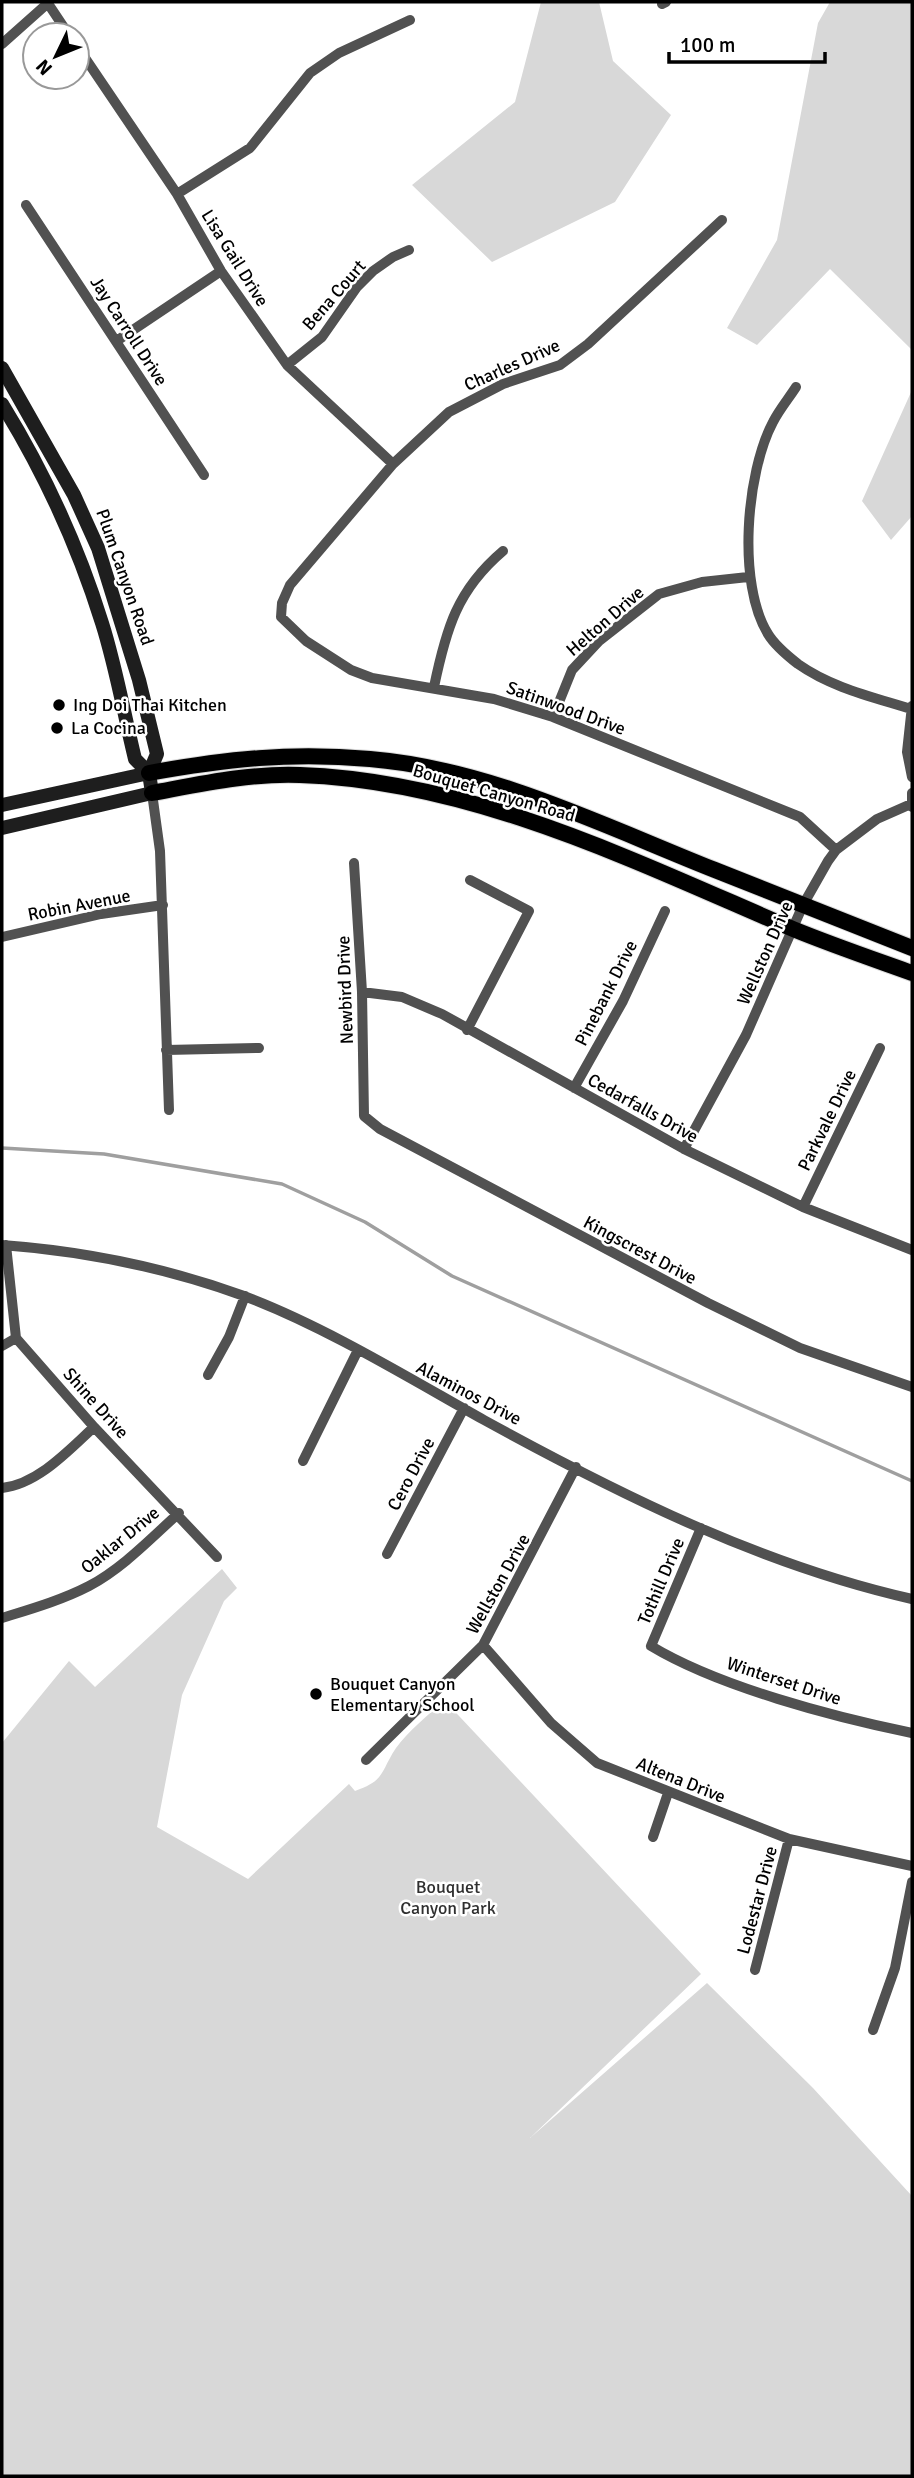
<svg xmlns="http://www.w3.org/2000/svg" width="914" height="2478" font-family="Signika,sans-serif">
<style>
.green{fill:#d8d8d8}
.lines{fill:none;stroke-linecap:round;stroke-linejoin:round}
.stream{stroke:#9f9f9f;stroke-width:3.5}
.primary-casing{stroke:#dbdbdb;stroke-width:18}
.minor{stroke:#515151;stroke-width:10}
.secondary{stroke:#1e1e1e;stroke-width:14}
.primary{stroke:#000;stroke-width:16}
.poi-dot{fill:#000;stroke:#fff;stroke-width:2.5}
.labels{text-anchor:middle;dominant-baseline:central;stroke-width:5;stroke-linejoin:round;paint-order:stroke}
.street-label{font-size:18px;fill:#000;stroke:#fff}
.poi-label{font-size:18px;fill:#000;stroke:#fff;text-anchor:start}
.park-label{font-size:18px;fill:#2f2f2f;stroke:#fff}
</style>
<rect width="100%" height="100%" fill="#fff"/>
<path class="green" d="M541,2H599L613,61L671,115L615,202L492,262L412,185L515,102Z
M830,2H912V350L830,269L757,345L727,328L777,240L818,23Z
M912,390V516L891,540L862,501Z
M222,1569L237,1588L224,1601L182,1695L157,1827L248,1879L349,1784L355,1791C386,1780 380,1772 396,1748C408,1731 429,1715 444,1700L701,1974L530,2138L707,1983L813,2088L912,2196V2476H2V1743L69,1661L95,1687Z"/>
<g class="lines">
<path class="stream" d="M2,1148L104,1154L282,1184L365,1222L452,1276L912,1481"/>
<defs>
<path id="primary" d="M149,773C227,759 290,752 370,759C491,769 604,826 715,870C781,896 847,922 912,948
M152,793C201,784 250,773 300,775C474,781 636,862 793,929C832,945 873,959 912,973"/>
</defs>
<use href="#primary" class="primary-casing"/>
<path class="minor" d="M47,2L69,35
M662,4L666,2
M2,44L48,3
M77,46L177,194L221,271L287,365L393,464
M177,194L250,148L310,73L339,53L410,20
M26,205L204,475
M722,220L588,344L560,365L503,384L449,412L393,464L290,585L282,603L281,617L306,641L351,670L372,678L494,699L553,717L800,817L836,850
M118,340L221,271
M287,365L322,337L357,287L373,271L393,257L409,250
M796,387C789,398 779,410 773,422C746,473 737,584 768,634C774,644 789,657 798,664C832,688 873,697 911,709
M434,687C446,629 457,590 503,551
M912,706L907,752L912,777
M553,717L572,670L599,641L659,594L702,582L748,577
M152,793L160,851L169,1110
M912,793V807
M354,863L362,992L364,1116L380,1129L708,1303L800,1348L912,1387
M2,937L101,914L163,905
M362,992L402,997L442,1014L684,1149L803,1207L912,1250
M467,1030L529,911L470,880
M166,1050L259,1048
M574,1088L623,1001L665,911
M684,1149L746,1035L803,905L828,861L836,850L877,819L911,804
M803,1207L880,1048
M2,1245C84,1251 167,1268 244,1296C324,1326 409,1378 484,1420C619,1494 761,1565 912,1599
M6,1245L16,1338L94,1427L217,1557
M2,1346L16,1338
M208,1375L229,1337L245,1296
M303,1461L358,1350
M2,1488C38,1484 69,1450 94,1427
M701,1528L651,1646C719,1687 834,1717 912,1733
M387,1554L464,1408
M2,1618C31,1609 62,1600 89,1586C123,1568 151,1538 179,1513
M483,1645L551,1723L597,1763L789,1839L912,1866
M366,1760L483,1645L576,1467
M653,1837L668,1793
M755,1970L789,1839
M873,2030L895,1968L912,1882"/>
<path class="secondary" d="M2,368L74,495L98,548L139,680L157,754L149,773L152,793L2,828
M2,404C44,472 78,546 102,623C116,667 124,714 135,759L149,773
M2,805L149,773"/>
<use href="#primary" class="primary"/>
</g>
<g class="poi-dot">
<circle cx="59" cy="705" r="7"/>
<circle cx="57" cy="728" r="7"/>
<circle cx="316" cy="1694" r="7"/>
</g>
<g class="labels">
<g class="street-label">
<text transform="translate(235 258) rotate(58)">Lisa Gail Drive</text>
<text transform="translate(334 295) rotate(-49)">Bena Court</text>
<text transform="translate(129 331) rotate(57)">Jay Carroll Drive</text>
<text transform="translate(512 365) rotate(-24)">Charles Drive</text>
<text transform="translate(125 577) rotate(71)">Plum Canyon Road</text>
<text transform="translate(605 621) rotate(-41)">Helton Drive</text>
<text transform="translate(566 708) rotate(20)">Satinwood Drive</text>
<text transform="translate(494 793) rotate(16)">Bouquet Canyon Road</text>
<text transform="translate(79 905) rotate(-11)">Robin Avenue</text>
<text transform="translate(765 953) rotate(-66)">Wellston Drive</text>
<text transform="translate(345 990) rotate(-92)">Newbird Drive</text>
<text transform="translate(606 993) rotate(-63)">Pinebank Drive</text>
<text transform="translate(643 1108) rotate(29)">Cedarfalls Drive</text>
<text transform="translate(827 1120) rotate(-64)">Parkvale Drive</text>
<text transform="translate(640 1250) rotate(28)">Kingscrest Drive</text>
<text transform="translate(469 1393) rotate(28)">Alaminos Drive</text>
<text transform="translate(96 1403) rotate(48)">Shine Drive</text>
<text transform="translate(411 1474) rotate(-62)">Cero Drive</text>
<text transform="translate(120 1540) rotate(-39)">Oaklar Drive</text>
<text transform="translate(661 1581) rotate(-67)">Tothill Drive</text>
<text transform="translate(498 1584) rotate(-61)">Wellston Drive</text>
<text transform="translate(784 1681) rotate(18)">Winterset Drive</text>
<text transform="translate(681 1780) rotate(22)">Altena Drive</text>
<text transform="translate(757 1900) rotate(-75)">Lodestar Drive</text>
</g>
<g class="poi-label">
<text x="73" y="705">Ing Doi Thai Kitchen</text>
<text x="71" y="728">La Cocina</text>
<text x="330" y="1684">Bouquet Canyon<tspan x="330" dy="21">Elementary School</tspan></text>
</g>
<g class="park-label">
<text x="448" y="1887">Bouquet<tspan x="448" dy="21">Canyon Park</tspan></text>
</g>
</g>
<rect width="914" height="2478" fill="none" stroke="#000000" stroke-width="7"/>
<g transform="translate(56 56) rotate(227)"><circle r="33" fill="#ffffff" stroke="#999999" stroke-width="2"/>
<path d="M0-5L12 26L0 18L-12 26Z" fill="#000000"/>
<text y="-10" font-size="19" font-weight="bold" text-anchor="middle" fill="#000000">N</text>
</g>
<path d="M669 52v10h156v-10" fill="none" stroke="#000000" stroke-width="3.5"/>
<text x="680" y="52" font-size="21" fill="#000000" stroke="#ffffff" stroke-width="5" paint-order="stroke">100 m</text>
</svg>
